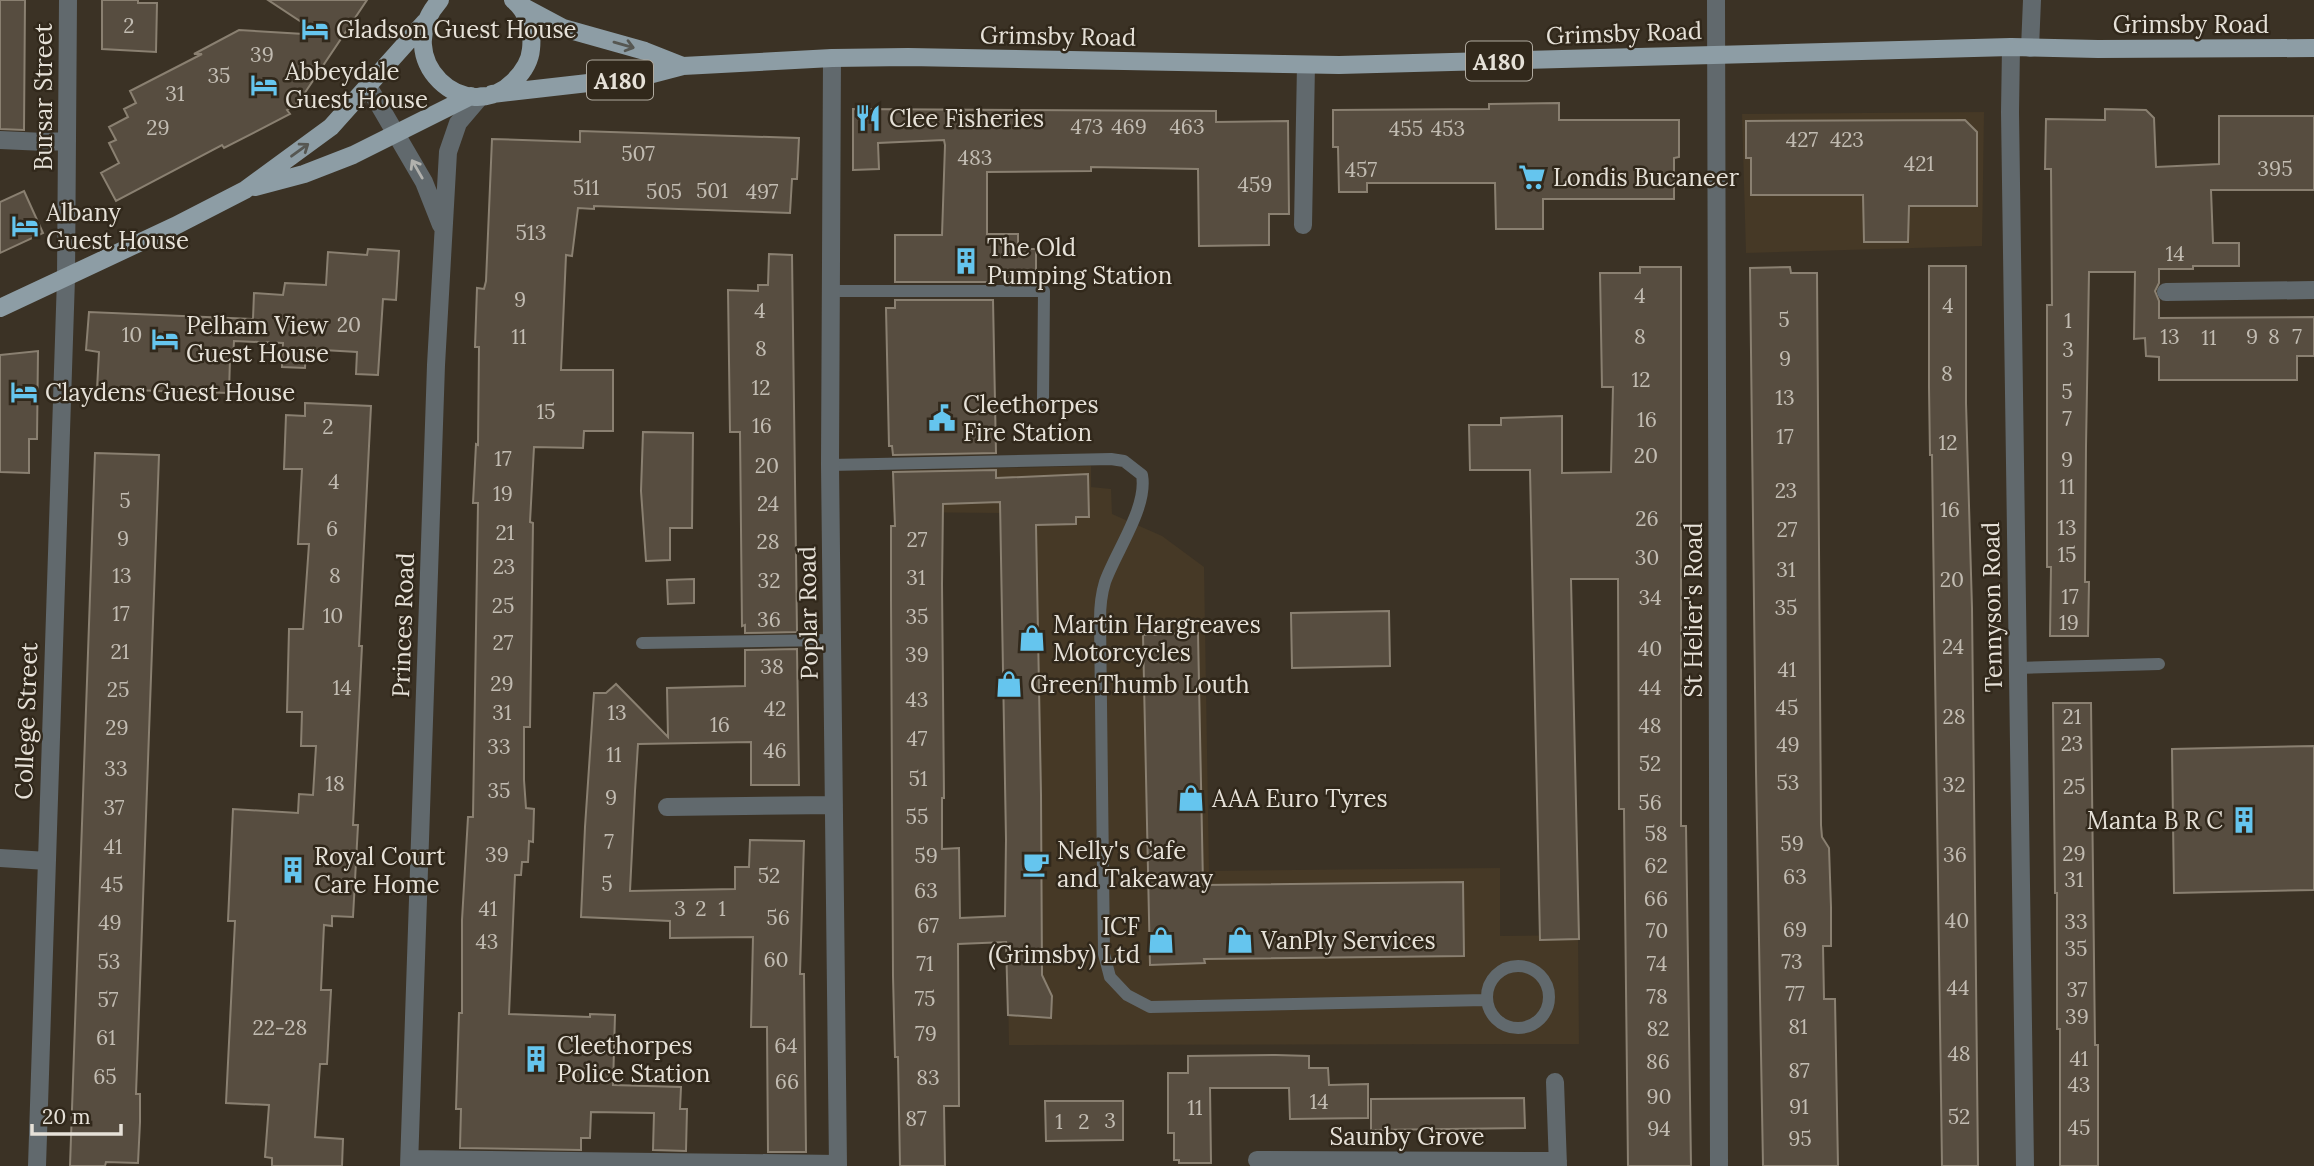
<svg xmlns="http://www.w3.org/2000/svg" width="2314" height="1166" font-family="Lora,serif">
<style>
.built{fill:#463926}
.building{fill:#574d40;stroke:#8a8071;stroke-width:2;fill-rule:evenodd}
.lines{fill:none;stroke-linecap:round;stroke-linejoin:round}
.lane{stroke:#61696d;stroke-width:12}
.street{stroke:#61696d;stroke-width:18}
.primary{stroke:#8d9da5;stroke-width:18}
.oneway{stroke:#565752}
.oneway2{stroke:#b1b1ad}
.labels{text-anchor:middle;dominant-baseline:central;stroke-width:5;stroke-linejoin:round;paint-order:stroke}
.number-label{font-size:21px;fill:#c2bcb2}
.shield{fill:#31281b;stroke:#b0aa9f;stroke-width:2}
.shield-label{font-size:23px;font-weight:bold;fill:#e6e1d8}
.street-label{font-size:24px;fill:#e6e1d8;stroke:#31281b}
.poi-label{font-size:24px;fill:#e6e1d8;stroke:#31281b;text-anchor:start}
</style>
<rect width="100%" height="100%" fill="#3b3225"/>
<path class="built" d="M1984,112L1982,246L1746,253L1742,114Z
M1091,466V487L1111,489L1112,514L1162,536L1204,567L1209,871L1500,868V936L1578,935L1579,1044L1009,1045L1000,518L1003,517L1002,513L893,512L892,471Z"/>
<path class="building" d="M0,0H25L24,130L0,129Z
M102,0H138V3H157L156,52L102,49Z
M268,0H367L298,103L287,110L290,114L224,148L222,145L116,201L101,173L119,163L109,143L116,140L109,127L128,117L124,109L136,103L130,91L202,54H194L239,30L321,35Z
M1559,103V120H1679V157L1674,158V199H1543V229H1496L1495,183H1367V192H1339L1338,147H1333V110L1489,109V104Z
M853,109L1216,111V122L1288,121L1289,214H1269V245L1199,246L1198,169L1091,167V171L987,172V234H1018V249H1036V272L1017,273V277H992V282H895V235H942L945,145L944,140L878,143L879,169L853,170Z
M2105,109L2146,110L2154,118L2156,167L2219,164V116H2314V190H2211L2213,243H2239V266H2193V269H2159V283L2155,291L2159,301V318L2314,317V356H2297V380H2159V357L2146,356L2145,338L2134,339L2135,272H2089L2086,446L2085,582H2089L2088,636H2050L2051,567H2047V305H2052L2051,169H2045L2046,119L2105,120Z
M1965,120L1977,132V206H1909L1908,242H1864L1863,195H1751V158H1746V121Z
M580,131L799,138L797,179H792L790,213L594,206V209L578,208L572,256L566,255L561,370H613V431H584L583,448L534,447L530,522L533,523L530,727H524V780L526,808L534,809L533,842L529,841L528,862H522L521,875H515L509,1014L590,1017V1014L615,1015L613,1085L681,1087L680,1109H687L686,1151L653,1150L654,1113L591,1112L590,1138H581V1150L460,1148L461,1109H456L459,1013H462V920L468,817H473L478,503H473L476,444L478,445L479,347H475L477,288L484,289L486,281L492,139L580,142Z
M24,191L43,233L0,253V202Z
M368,249L399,251L396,300L383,299L378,375L356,374L357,352L306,349L305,368L282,367L283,343L234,341L233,358H230L229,393L97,389L99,352L86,350L89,312L253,319L254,293L283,295L285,283L326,285L328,252L367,255Z
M769,254L792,255L797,632L745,633V625L742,626L740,432H730L728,290L758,291V285H768Z
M1929,266H1966V403L1972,608L1978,1166H1942L1932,455H1930L1929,387Z
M1640,267H1681V826H1686L1691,1166H1628L1624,809H1619L1618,579H1571L1579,939L1540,940L1530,470H1470L1469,425H1501V418L1562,416V473L1611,472L1613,387H1602L1600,273H1640Z
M1790,267L1791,273H1817L1821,825L1822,837L1829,848L1831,907V946H1823L1824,999H1835L1838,1166H1763L1756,771L1750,268Z
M895,300H993L996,453L893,455L892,446H889L886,308H895Z
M38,351L37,439H29V473L0,472V355Z
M305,403L371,406L359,646H362L353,825H358L353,917L332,916V926L324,925L321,990H331L327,1064H320L315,1137L343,1139L342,1166H272V1158L265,1157L269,1105L226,1103L235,921H228L233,809L298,813L299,794L313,795L316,746H301L302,712H287L289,629H303L309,544H298L302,469H284L286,415L305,416Z
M643,432L693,433L692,528H670V560L646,561L641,491Z
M95,453L159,455L136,1094H140V1122L138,1163L106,1162L105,1166H70Z
M996,470V478L1088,474L1089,517H1076V524L1036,525L1041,795L1042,975L1052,996L1051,1018L1008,1015L1006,942L958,944L959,1106H944L945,1166H900L898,1057H895L893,976L891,600V526H895L893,472ZM1000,502L1006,839L1005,916L960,918L959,848L942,849V798H944L942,584L943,504Z
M694,579V603L668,604L667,580Z
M1389,611L1390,666L1292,668L1291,613Z
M1198,633L1203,885L1463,882L1464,956L1204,959L1205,963L1150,965L1143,635Z
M797,649L799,785H751V742L638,744L635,791L630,891L735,889V867H749L750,840L804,841L800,974H804L806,1152H768L767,1027H751L753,937L670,938V921L581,917L585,827L594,693H606L616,684L668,737L667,688L745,686V650Z
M2053,703H2091L2095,1045H2098V1166H2060V1029H2057V893H2055Z
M2314,746V890L2174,893L2172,749Z
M1276,1055L1309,1056V1068H1328L1329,1085L1368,1084V1118L1290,1119L1289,1088H1210L1211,1163H1179V1160H1174V1133H1168V1073H1188V1056Z
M1524,1098L1525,1128L1371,1130V1099Z
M1045,1101H1123V1140L1046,1141Z"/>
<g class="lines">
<path class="lane" d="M831,291H1044L1043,400
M830,465L1111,459L1124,461L1142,475C1148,507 1116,551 1105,582C1101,595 1100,606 1100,620L1104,954L1110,977L1127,995L1150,1007L1485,1000
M642,643L833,640
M2017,668L2159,664
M1487 997a31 31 0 1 1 62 0a31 31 0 1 1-62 0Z"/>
<path class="street" d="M1716,0L1719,1166
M2011,47L2010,112L2025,1166
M2030,48L2032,0
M832,58L830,465L838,1166
M368,86L424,182L441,225
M0,140L45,142L67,141
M1303,225L1306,65
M2166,292L2314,290
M667,807L834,805
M0,858L47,861
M1555,1082L1558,1166
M410,1159L838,1164
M1257,1160L1558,1161
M37,1166L66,278L68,0
M409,1166L436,365L448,152L458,123L481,96"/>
<path class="primary" d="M440,0C388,59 466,129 514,81C523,72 530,62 531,49C533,31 528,12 513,0
M520,5L563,28L645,51L683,66
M492,94L641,77L683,66L832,58L908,57L1339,65L2011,47L2098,49L2314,48
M255,187L304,174L353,155L471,96
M0,308L175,226L245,190L331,127L425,22"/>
</g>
<defs><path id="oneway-shaft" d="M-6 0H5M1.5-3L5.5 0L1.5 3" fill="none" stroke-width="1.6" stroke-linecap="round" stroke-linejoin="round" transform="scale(1.75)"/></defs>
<g class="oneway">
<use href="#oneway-shaft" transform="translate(624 45) rotate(16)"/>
<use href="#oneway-shaft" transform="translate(300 150) rotate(-36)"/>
</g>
<use class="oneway2" href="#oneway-shaft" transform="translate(417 169) rotate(-120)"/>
<defs>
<symbol id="hotel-bare" viewBox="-9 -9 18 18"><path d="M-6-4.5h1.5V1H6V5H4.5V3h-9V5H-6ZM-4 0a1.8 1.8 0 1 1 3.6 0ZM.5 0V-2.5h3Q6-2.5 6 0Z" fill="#65c5ee" stroke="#31281b" stroke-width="2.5" paint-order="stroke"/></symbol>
<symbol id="restaurant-bare" viewBox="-9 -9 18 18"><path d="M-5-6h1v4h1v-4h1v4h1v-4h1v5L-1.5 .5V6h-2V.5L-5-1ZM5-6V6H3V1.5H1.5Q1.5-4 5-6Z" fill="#65c5ee" stroke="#31281b" stroke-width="2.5" paint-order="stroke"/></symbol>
<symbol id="supermarket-bare" viewBox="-9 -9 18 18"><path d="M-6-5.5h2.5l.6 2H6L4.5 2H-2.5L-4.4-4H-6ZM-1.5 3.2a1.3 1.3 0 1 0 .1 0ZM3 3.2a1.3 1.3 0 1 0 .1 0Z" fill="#65c5ee" stroke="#31281b" stroke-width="2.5" paint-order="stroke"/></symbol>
<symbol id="building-bare" viewBox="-9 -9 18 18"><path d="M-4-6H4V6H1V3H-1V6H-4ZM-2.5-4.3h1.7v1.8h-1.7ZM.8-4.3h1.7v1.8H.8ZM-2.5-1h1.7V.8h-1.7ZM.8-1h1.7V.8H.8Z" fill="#65c5ee" stroke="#31281b" stroke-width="2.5" paint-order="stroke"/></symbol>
<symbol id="civic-bare" viewBox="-9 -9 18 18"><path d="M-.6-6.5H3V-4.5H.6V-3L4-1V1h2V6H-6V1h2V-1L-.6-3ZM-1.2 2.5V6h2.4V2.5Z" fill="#65c5ee" stroke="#31281b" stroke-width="2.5" paint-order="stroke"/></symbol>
<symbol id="shop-bare" viewBox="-9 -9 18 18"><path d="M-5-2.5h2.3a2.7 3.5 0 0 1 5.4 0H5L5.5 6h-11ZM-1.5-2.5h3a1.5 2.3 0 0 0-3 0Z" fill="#65c5ee" stroke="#31281b" stroke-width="2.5" paint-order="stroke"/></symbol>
<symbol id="cafe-bare" viewBox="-9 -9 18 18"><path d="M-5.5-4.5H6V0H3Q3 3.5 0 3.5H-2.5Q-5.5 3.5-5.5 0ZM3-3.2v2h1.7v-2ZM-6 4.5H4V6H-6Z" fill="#65c5ee" stroke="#31281b" stroke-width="2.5" paint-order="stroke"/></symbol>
</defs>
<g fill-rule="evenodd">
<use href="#hotel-bare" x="296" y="10" width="38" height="38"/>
<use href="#hotel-bare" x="245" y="66" width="38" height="38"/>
<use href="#restaurant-bare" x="849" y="99" width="38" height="38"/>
<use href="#supermarket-bare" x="1513" y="158" width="38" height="38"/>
<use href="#hotel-bare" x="6" y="207" width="38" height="38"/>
<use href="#building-bare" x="947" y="242" width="38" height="38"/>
<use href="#hotel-bare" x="146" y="320" width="38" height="38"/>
<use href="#hotel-bare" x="5" y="373" width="38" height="38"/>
<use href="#civic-bare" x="923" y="399" width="38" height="38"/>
<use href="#shop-bare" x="1013" y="619" width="38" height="38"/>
<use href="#shop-bare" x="990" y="665" width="38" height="38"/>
<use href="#shop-bare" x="1172" y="779" width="38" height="38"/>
<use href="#building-bare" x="2225" y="801" width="38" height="38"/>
<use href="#cafe-bare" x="1017" y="845" width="38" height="38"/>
<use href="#building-bare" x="274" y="851" width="38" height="38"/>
<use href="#shop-bare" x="1142" y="921" width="38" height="38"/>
<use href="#shop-bare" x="1221" y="921" width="38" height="38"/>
<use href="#building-bare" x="517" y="1040" width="38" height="38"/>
</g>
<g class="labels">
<g class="number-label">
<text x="129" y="25">2</text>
<text x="262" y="54">39</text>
<text x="219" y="75">35</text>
<text x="175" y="93">31</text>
<text x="1087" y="126">473</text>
<text x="1129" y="126">469</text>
<text x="1187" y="126">463</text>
<text x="158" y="127">29</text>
<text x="1406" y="128">455</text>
<text x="1448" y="128">453</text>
<text x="1802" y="139">427</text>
<text x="1847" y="139">423</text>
<text x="638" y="153">507</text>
<text x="975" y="157">483</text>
<text x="1919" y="163">421</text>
<text x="2275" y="168">395</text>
<text x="1361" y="169">457</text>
<text x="1255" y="184">459</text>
<text x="586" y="187">511</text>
<text x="712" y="190">501</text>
<text x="664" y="191">505</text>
<text x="762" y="191">497</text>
<text x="531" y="232">513</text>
<text x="2175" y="253">14</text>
<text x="1640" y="295">4</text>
<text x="520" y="299">9</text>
<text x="1948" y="305">4</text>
<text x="760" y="310">4</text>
<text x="1784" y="319">5</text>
<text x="2068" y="320">1</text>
<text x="349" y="324">20</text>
<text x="132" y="334">10</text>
<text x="519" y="336">11</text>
<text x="1640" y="336">8</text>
<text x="2170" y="336">13</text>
<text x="2252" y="336">9</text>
<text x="2274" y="336">8</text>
<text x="2297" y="336">7</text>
<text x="2209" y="337">11</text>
<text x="761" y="348">8</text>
<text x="2068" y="349">3</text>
<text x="1785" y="358">9</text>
<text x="1947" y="373">8</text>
<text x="1641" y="379">12</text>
<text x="761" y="387">12</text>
<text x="2067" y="391">5</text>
<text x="1785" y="397">13</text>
<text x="546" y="411">15</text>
<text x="2067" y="418">7</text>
<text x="1647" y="419">16</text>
<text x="762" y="425">16</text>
<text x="328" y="426">2</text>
<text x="1785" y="436">17</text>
<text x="1948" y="442">12</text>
<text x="1646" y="455">20</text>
<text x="503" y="458">17</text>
<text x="2067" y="459">9</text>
<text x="767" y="465">20</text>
<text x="334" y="481">4</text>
<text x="2067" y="486">11</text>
<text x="1786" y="490">23</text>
<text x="503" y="493">19</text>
<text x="125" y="500">5</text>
<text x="768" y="503">24</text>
<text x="1950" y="509">16</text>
<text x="1647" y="518">26</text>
<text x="2067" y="527">13</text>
<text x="332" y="528">6</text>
<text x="1787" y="529">27</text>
<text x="505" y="532">21</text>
<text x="123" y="538">9</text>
<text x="917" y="539">27</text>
<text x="768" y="541">28</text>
<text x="2067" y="554">15</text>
<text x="1647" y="557">30</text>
<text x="504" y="566">23</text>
<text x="1786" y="569">31</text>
<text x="122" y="575">13</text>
<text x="335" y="575">8</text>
<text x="916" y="577">31</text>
<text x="1952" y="579">20</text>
<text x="769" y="580">32</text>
<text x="2070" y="596">17</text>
<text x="1650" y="597">34</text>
<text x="503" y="605">25</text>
<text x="1786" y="607">35</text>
<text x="121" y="613">17</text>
<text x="333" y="615">10</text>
<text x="917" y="616">35</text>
<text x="769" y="619">36</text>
<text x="2069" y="622">19</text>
<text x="503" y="642">27</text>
<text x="1953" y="646">24</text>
<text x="1650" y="648">40</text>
<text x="120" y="651">21</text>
<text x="917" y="654">39</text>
<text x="772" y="666">38</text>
<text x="1787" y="669">41</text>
<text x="502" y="683">29</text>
<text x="342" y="687">14</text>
<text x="1650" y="687">44</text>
<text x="118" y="689">25</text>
<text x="917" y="699">43</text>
<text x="1787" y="707">45</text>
<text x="775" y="708">42</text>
<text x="502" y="712">31</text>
<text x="617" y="712">13</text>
<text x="1954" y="716">28</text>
<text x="2072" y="716">21</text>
<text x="720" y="724">16</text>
<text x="1650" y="725">48</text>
<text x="117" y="727">29</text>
<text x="917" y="738">47</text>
<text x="2072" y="743">23</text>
<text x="1788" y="744">49</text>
<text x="499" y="746">33</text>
<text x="775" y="750">46</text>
<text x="614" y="754">11</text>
<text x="1650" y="763">52</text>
<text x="116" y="768">33</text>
<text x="918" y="778">51</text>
<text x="1788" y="782">53</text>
<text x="335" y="783">18</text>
<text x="1954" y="784">32</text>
<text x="2074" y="786">25</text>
<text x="499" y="790">35</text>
<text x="611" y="797">9</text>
<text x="1650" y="802">56</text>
<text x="114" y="807">37</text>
<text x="917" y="816">55</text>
<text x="1656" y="833">58</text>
<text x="609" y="841">7</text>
<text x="1792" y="843">59</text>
<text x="113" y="846">41</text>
<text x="2074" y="853">29</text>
<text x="497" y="854">39</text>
<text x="1955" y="854">36</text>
<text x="926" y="855">59</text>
<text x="1656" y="865">62</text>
<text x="769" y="875">52</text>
<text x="1795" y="876">63</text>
<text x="2074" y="879">31</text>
<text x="607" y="883">5</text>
<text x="112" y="884">45</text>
<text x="926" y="890">63</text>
<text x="1656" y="898">66</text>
<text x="488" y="908">41</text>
<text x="680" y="908">3</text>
<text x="701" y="908">2</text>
<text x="722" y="908">1</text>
<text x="778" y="917">56</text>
<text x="1957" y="920">40</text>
<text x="2076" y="921">33</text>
<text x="110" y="922">49</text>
<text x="928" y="925">67</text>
<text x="1795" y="929">69</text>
<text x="1657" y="930">70</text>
<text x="487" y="941">43</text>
<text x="2076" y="948">35</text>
<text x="776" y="959">60</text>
<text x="109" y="961">53</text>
<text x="1792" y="961">73</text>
<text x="925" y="963">71</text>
<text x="1657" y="963">74</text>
<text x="1958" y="987">44</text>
<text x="2077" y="989">37</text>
<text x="1795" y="993">77</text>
<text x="1657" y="996">78</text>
<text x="925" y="998">75</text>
<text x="108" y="999">57</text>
<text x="2077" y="1016">39</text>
<text x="1798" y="1026">81</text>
<text x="280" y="1027">22-28</text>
<text x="1658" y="1028">82</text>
<text x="926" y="1033">79</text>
<text x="106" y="1037">61</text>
<text x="786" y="1045">64</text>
<text x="1959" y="1053">48</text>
<text x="2079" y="1058">41</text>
<text x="1658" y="1061">86</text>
<text x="1799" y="1070">87</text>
<text x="105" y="1076">65</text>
<text x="928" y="1077">83</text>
<text x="787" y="1081">66</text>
<text x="2079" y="1084">43</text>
<text x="1659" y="1096">90</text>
<text x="1319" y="1101">14</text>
<text x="1799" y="1106">91</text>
<text x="1195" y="1107">11</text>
<text x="1959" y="1116">52</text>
<text x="916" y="1118">87</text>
<text x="1110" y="1120">3</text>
<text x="1059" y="1121">1</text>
<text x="1084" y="1121">2</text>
<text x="2079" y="1127">45</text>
<text x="1659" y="1128">94</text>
<text x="1800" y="1138">95</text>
</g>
<g class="shield">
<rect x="1466" y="41.5" width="66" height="39" rx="5"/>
<rect x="587" y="60.5" width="66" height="39" rx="5"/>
</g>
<g class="shield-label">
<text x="1499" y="61">A180</text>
<text x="620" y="80">A180</text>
</g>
<g class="street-label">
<text x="2191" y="24">Grimsby Road</text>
<text transform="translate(1624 33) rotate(-2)">Grimsby Road</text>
<text transform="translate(1058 36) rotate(1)">Grimsby Road</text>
<text transform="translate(43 97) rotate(-90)">Bursar Street</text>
<text transform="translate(1992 607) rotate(-91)">Tennyson Road</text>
<text transform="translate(1693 610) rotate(-90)">St Helier's Road</text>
<text transform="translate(808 613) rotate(-91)">Poplar Road</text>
<text transform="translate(403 625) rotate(-88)">Princes Road</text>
<text transform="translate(26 721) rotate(-88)">College Street</text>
<text x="1407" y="1136">Saunby Grove</text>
</g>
<g class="poi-label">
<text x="336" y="29">Gladson Guest House</text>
<text x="285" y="71">Abbeydale<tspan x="285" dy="28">Guest House</tspan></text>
<text x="889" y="118">Clee Fisheries</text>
<text x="1553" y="177">Londis Bucaneer</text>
<text x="46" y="212">Albany<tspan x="46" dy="28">Guest House</tspan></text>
<text x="987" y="247">The Old<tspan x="987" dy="28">Pumping Station</tspan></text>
<text x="186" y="325">Pelham View<tspan x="186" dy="28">Guest House</tspan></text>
<text x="45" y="392">Claydens Guest House</text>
<text x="963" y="404">Cleethorpes<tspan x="963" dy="28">Fire Station</tspan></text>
<text x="1053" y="624">Martin Hargreaves<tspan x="1053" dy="28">Motorcycles</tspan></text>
<text x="1030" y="684">GreenThumb Louth</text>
<text x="1212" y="798">AAA Euro Tyres</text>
<text x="2223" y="820" text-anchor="end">Manta B R C</text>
<text x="1057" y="850">Nelly's Cafe<tspan x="1057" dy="28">and Takeaway</tspan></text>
<text x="314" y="856">Royal Court<tspan x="314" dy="28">Care Home</tspan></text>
<text x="1140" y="926" text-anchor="end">ICF<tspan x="1140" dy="28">(Grimsby) Ltd</tspan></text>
<text x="1261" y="940">VanPly Services</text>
<text x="557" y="1045">Cleethorpes<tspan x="557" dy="28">Police Station</tspan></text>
</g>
</g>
<path d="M32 1124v10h89v-10" fill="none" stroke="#e6e1d8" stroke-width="3.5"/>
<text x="42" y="1124" font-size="21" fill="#e6e1d8" stroke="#31281b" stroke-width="5" paint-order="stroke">20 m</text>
</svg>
